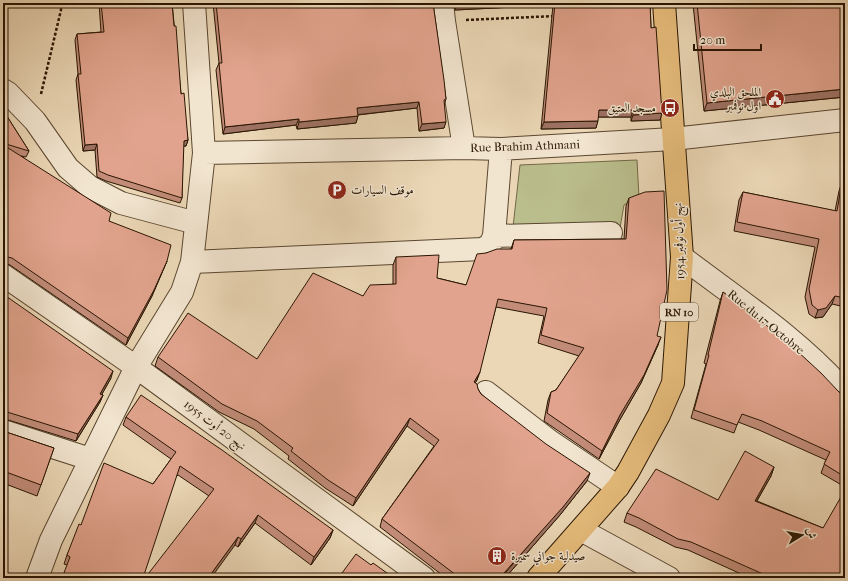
<svg xmlns="http://www.w3.org/2000/svg" width="848" height="581" font-family="'IM FELL French Canon',Amiri,serif">
<style>
.green{fill:#babd8c;stroke:#726947}
.lines{fill:none;stroke-linecap:round;stroke-linejoin:round}
.minor-casing{stroke:#5a462f;stroke-width:24}
.major-casing{stroke:#291502;stroke-width:24}
.path{stroke:#291502;stroke-width:2.5;stroke-dasharray:3 2;stroke-linecap:butt}
.minor{stroke:#f2e5d0;stroke-width:22}
.major{stroke:#e6bc7b;stroke-width:22}
.wall{fill:#c28c79;stroke:#291502}
.shaded-wall{fill:#9e7263;stroke:#291502}
.building{fill:#e1a38d;stroke:#291502}
.labels{text-anchor:middle;dominant-baseline:central;stroke-width:3;stroke-linejoin:round;paint-order:stroke}
.shield{fill:#f2e5d0;stroke:#655340;stroke-width:1}
.shield-label{font-size:11px;font-weight:bold;fill:#291502}
.poi-label{font-size:12px;fill:#291502;stroke:#f2e5d0;text-anchor:end}
.street-label{font-size:12px;fill:#291502;stroke:#f2e5d0}
</style>
<rect width="100%" height="100%" fill="#ebd7b6"/>
<filter id="stains"><feTurbulence type="fractalNoise" baseFrequency=".005" numOctaves="4"/><feColorMatrix values="0 0 0 0 .2 0 0 0 0 .09 0 0 0 0 .02 0 0 0 .5 -.17"/></filter>
<radialGradient id="worn" r=".72"><stop offset=".6" stop-color="#630" stop-opacity="0"/><stop offset="1" stop-color="#630" stop-opacity=".3"/></radialGradient>
<path class="green" d="M637,160L639,198L624,205L620,228L513,227L520,165Z"/>
<g class="lines">
<defs>
<path id="minor" d="M442,3L444,21L464,148
M3,90L8,93L35,121L68,168L90,187L121,203L196,223
M204,153L464,148L501,149L673,139L845,120
M494,236L611,233
M682,257C737,299 799,339 845,392
M192,262L482,249L490,245L494,236L501,149
M3,275L136,367L424,578
M486,392L551,442L618,487
M3,431L90,459
M581,530L669,578
M37,578L51,540L136,367L182,292L192,262L204,153L194,3"/>
<path id="major" d="M538,578L618,487L628,472L659,415L673,383L682,257L664,3"/>
</defs>
<use href="#minor" class="minor-casing"/>
<use href="#major" class="major-casing"/>
<path class="path" d="M466,20L555,16
M41,94L61,10V3"/>
<use href="#minor" class="minor"/>
<use href="#major" class="major"/>
</g>
<path class="wall" d="M99,3H172L181,94L188,140L186,146H183L182,198L180,203L106,181L97,177L95,150L83,151L76,80L78,74L75,40L77,34L101,32Z
M213,3H433L446,99L444,105V128L419,131L417,108L358,115L356,123L297,129L296,125L223,134L216,70L219,63Z
M454,3H650L651,28L662,113L660,120L631,121V117H598L596,128L541,129L553,5L455,10Z
M694,3H845V97L704,111L693,4Z
M3,110L29,151L26,157L21,156L109,221L167,261L152,296L126,345L10,265L3,263Z
M842,182L845,183V307L832,304L823,317L815,318L809,314L805,297L815,247L734,231L739,200L743,192L835,211L839,191Z
M629,198L658,345L641,383L618,423L599,459L544,421L548,400L551,392L556,390L579,356L538,343L544,316L496,307L477,380L475,383L478,389L481,394L587,481L560,515L505,578H446L380,527L382,519L434,446L407,426L353,506L325,488L288,459L289,456L254,429L219,412L155,366L158,357L257,359L363,296L393,284V265L396,257L437,278L466,285L486,253L511,249L514,240L624,239L626,206Z
M723,292L839,392L845,396V487L821,473L826,460L759,430L738,422L734,433L691,418L706,364L704,363L720,301Z
M3,294L111,378L102,394L103,395L100,402L76,441L5,419V417L3,416Z
M126,417L333,530L330,538L311,565L255,523L238,547L235,545L209,496L178,475L67,565L64,564L67,555L81,525L153,484L171,459L123,425Z
M3,431L54,448L37,496L3,483Z
M774,467L771,476L757,501L823,528L845,578H750L688,550L675,547L636,527L624,522L627,513L718,500Z
M371,565L394,578H340L342,573Z"/>
<path class="shaded-wall" d="M458,3H554L553,5L455,10Z
M845,89V97L704,111L707,103Z
M419,102L417,108L355,115L357,108Z
M599,110H633L631,117H596Z
M662,113L660,120L631,121L633,115Z
M358,116L356,123L297,129L299,122Z
M299,119L296,125L223,134L225,127Z
M598,121L596,128L541,129L544,122Z
M446,122L444,128L419,131L422,124Z
M188,140L186,146H181L184,141Z
M97,144L95,150L83,151L85,145Z
M167,261L152,296L126,345L128,338Z
M835,296L832,304L823,317L815,318L818,310Z
M661,337L658,345L641,383L618,423L599,459L602,451L620,415Z
M113,371L111,378L98,401L100,394Z
M480,372L477,380L471,390L474,382Z
M103,395L100,402L76,441L78,434Z
M410,418L407,426L353,506L356,498Z
M774,467L771,476L752,509L755,501Z
M590,473L587,481L560,515L505,578H501Z
M258,515L255,523L238,547L241,539Z
M333,530L330,538L311,565L314,557Z
M238,537L235,545L211,578H208Z"/>
<path class="building" d="M101,3H172L174,26H176L181,94L184,93L188,140L184,141L182,198L108,175L99,171L97,144L85,145L78,74H81L77,34L104,32Z
M216,3H433L444,80L446,99L444,100L446,122L422,124L419,102L357,108L358,116L299,122V119L225,127L219,63H222Z
M555,3H650L651,28L656,27L662,113L633,115V110H599L598,121L544,122Z
M697,3H845V89L707,103Z
M3,110L29,151L6,144L5,146L111,213L109,221L171,245L167,261L154,290L128,338L12,258L3,256Z
M842,182L845,183V298L835,296L826,308L818,310L812,305L809,289L819,239L737,222L743,192L837,211Z
M664,191L667,290L657,336L661,337L644,375L620,415L602,451L547,413L551,392L556,390L584,348L541,335L547,308L498,299L480,372L474,382L477,384L478,389L481,394L546,444L590,473L563,507L504,573L501,578H460L382,519L439,440L410,418L356,498L328,480L291,451L293,448L257,421L222,404L158,357L188,313L257,359L313,273L363,296L370,285L396,284V257L439,255L437,278L466,285L477,254L486,253L497,249H512L514,240L626,239L629,198L645,192Z
M723,292L783,338L821,373L839,392L845,396V477L824,464L830,452L762,421L742,414L737,425L694,410L709,355H708Z
M3,294L113,371L100,394L103,395L78,434L7,412L8,410L3,407Z
M141,395L222,450L333,530L314,557L258,515L241,539L238,537L208,578H145L214,489L180,466L143,578H62L70,557L67,555L79,524L81,525L104,463L153,484L176,452L126,417Z
M3,431L54,448L41,485L6,472L3,483Z
M745,451L774,467L755,501L823,528L845,490V578H772L691,542L678,539L639,518L627,513L656,469L718,500Z
M356,554L371,565L373,563L394,578H350L342,573Z"/>
<defs>
<symbol id="civic-disc" viewBox="-11 -11 22 22"><circle r="9.5" fill="#8f2418" stroke="#f2e5d0"/><path d="M-.6-6.5H3V-4.5H.6V-3L4-1V1h2V6H-6V1h2V-1L-.6-3ZM-1.2 2.5V6h2.4V2.5Z" fill="#fff"/></symbol>
<symbol id="bus-disc" viewBox="-11 -11 22 22"><circle r="9.5" fill="#8f2418" stroke="#f2e5d0"/><path d="M-5-6H5V4H4V6H2V4H-2V6H-4V4H-5ZM-3.5-4V0h7V-4ZM-3.5 1.2v1.5H-2V1.2ZM2 1.2v1.5H3.5V1.2Z" fill="#fff"/></symbol>
<symbol id="parking-disc" viewBox="-11 -11 22 22"><circle r="9.5" fill="#8f2418" stroke="#f2e5d0"/><path d="M-3.5-5.5H1a3.5 3.5 0 0 1 0 7H-1V5.5H-3.5ZM-1-3.4V-.6H.8a1.4 1.4 0 0 0 0-2.8Z" fill="#fff"/></symbol>
<symbol id="building-disc" viewBox="-11 -11 22 22"><circle r="9.5" fill="#8f2418" stroke="#f2e5d0"/><path d="M-4-6H4V6H1V3H-1V6H-4ZM-2.5-4.3h1.7v1.8h-1.7ZM.8-4.3h1.7v1.8H.8ZM-2.5-1h1.7V.8h-1.7ZM.8-1h1.7V.8H.8Z" fill="#fff"/></symbol>
</defs>
<g fill-rule="evenodd">
<use href="#civic-disc" x="764" y="88" width="22" height="22"/>
<use href="#bus-disc" x="659" y="97" width="22" height="22"/>
<use href="#parking-disc" x="326" y="179" width="22" height="22"/>
<use href="#building-disc" x="486" y="545" width="22" height="22"/>
</g>
<g class="labels">
<rect class="shield" x="660" y="303" width="38" height="18" rx="3"/>
<g class="shield-label">
<text x="679" y="312">RN 10</text>
</g>
<g class="poi-label">
<text x="761" y="92">الملحق البلدي<tspan x="761" dy="14">اول نوفمبر</tspan></text>
<text x="656" y="108">مسجد العتيق</text>
<text x="351" y="190" text-anchor="start">موقف السيارات</text>
<text x="511" y="556" text-anchor="start">صيدلية جواني سميرة</text>
</g>
<g class="street-label">
<text transform="translate(525 146) rotate(-2)">Rue Brahim Athmani</text>
<text transform="translate(679 241) rotate(-92)">نهج أول نوفمبر 1954</text>
<text transform="translate(766 322) rotate(39)">Rue du 17 Octobre</text>
<text transform="translate(215 425) rotate(37)">نهج 20 أوت 1955</text>
</g>
</g>
<rect width="848" height="581" fill="none" stroke="#ebd7b6" stroke-width="16"/>
<rect x="4" y="4" width="840" height="573" fill="none" stroke="#291502" stroke-width="2"/>
<rect x="8" y="8" width="832" height="565" fill="none" stroke="#291502"/>
<g transform="translate(802 535) rotate(79)" stroke="#f2e5d0" stroke-width="3" paint-order="stroke">
<path d="M0-3L7 15L0 10L-7 15Z" fill="#291502"/>
<text y="-6" font-size="11" font-weight="bold" text-anchor="middle" fill="#291502">ش</text>
</g>
<path d="M694 44v6h67v-6" fill="none" stroke="#291502" stroke-width="2"/>
<text x="700" y="44" font-size="12" fill="#291502" stroke="#f2e5d0" stroke-width="3" paint-order="stroke">20 m</text>
<rect width="100%" height="100%" filter="url(#stains)"/>
<rect width="100%" height="100%" fill="url(#worn)"/>
</svg>
